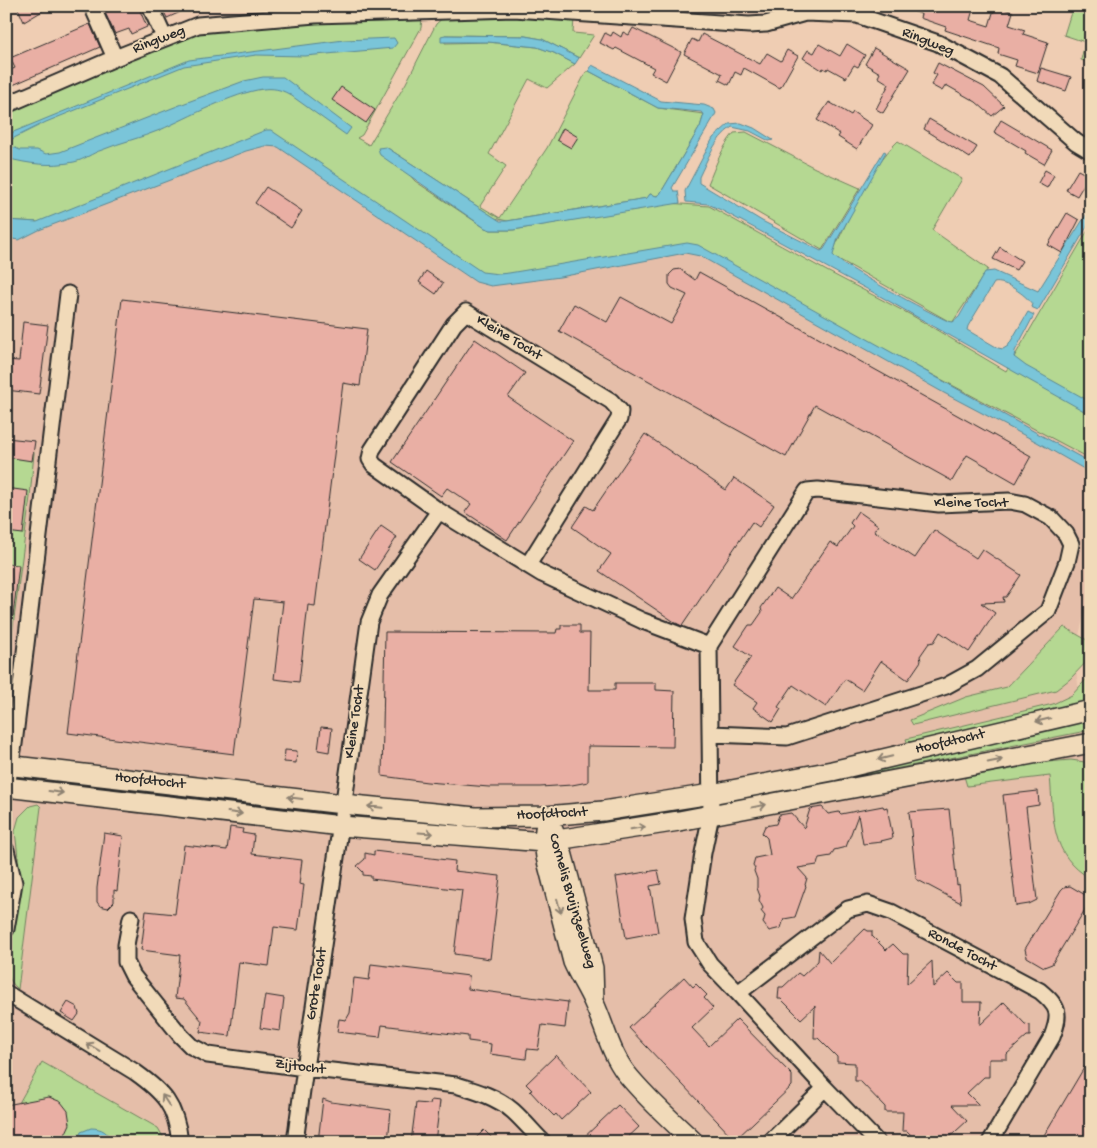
<svg xmlns="http://www.w3.org/2000/svg" width="1097" height="1148" font-family="'Gochi Hand',sans-serif">
<style>
.built{fill:#e5bea9}
.green{fill:#b5d892;stroke:#70825e}
.water{fill:#7ac5d9;stroke:#5a8793}
.building{fill:#e9afa4;stroke:#2b2b2b}
.lines{fill:none;stroke-linecap:round;stroke-linejoin:round}
.minor-casing{stroke:#2b2b2b;stroke-width:19}
.major-casing{stroke:#2b2b2b;stroke-width:22}
.minor{stroke:#f1dab9;stroke-width:15}
.major{stroke:#f1dab9;stroke-width:19}
.oneway{stroke:#8e8272}
.labels{text-anchor:middle;dominant-baseline:central;stroke-width:4;stroke-linejoin:round;paint-order:stroke}
.street-label{font-size:15px;fill:#2b2b2b;stroke:#f1dab9}
</style>
<rect width="100%" height="100%" fill="#efcdb3"/>
<filter id="ink" filterUnits="userSpaceOnUse"><feTurbulence type="fractalNoise" baseFrequency=".02" numOctaves="2"/><feDisplacementMap in="SourceGraphic" scale="10" xChannelSelector="R" yChannelSelector="G"/><feConvolveMatrix kernelMatrix="1 2 1 2 8 2 1 2 1" color-interpolation-filters="sRGB"/></filter>
<g filter="url(#ink)">
<path class="built" d="M265,105L521,258L692,246L1091,447V587L1074,655L1091,779V1142H6V220Z"/>
<path class="green" d="M1073,6H1091V63L1081,60L1085,42L1064,35Z
M456,13L574,18L573,33L594,35L579,58L542,39L525,36L445,35V43L488,42L537,47L554,53L575,64L547,88L529,79L489,154L506,166L480,206L500,218L547,148L586,72L589,71L658,108L704,114L700,127L660,194L656,196L650,194L648,198L507,221L495,218L386,147L415,181L485,228L491,230H513L668,203L709,206L825,270L913,316L1006,371L1091,225V459L696,249L486,280L267,136L39,227L37,222L6,220V110L183,34L408,15L422,18L421,28L362,135L357,138L369,145L406,83L436,24L444,17Z
M746,132L815,168L860,188L822,250L708,184C715,167 722,147 734,133Z
M898,141L962,179L932,230L988,269L952,323L831,255C849,219 869,168 898,141Z
M6,447L33,449L34,453L30,497L6,680Z
M1091,626V657L1070,679L1056,690L913,725L910,720L966,697L1007,687L1064,627L1087,640Z
M1091,674V700L1081,704L943,738L907,742L906,739L1053,704L1072,695Z
M1089,720L1091,727L1086,731L834,781L836,777Z
M1071,760L1085,762L1091,779V879C1049,854 1054,819 1050,776L967,786L964,776L1024,764Z
M38,804L41,807L18,989C7,980 6,969 6,955L20,874L15,831L19,817L30,806Z
M42,1062L158,1128L166,1142H6V1126Z"/>
<path class="water" d="M445,35L525,36L542,39L579,58L575,64L554,53L537,47L488,42H441V36Z
M394,38L397,43L393,48L305,56L256,55L184,66L46,122L10,140L13,147L20,150H37L46,154L60,152L185,103L244,81L263,77H283L351,128L346,135L289,94C280,89 273,88 263,89C233,93 189,117 160,130C141,138 121,142 102,150C92,153 84,160 74,162C50,167 29,164 6,158V135L189,60L344,40Z
M592,65L661,101L704,105L714,109L716,113L714,117L672,188L674,191H678L680,203L513,230H491L485,228L380,155L378,148L386,147L500,221H507L647,198L650,194L657,196L660,194L700,127L704,114L701,112L658,108L589,71Z
M741,123L754,128L773,140L769,141L750,131L732,127C714,139 708,159 699,177V183L762,221L821,251L824,249L884,151L886,152L838,238L833,255C839,265 932,314 948,321L953,322L959,317L985,272L994,271L1038,291L1091,207V220L1038,310L1031,307L1032,304C1026,295 1005,280 994,283L968,326L967,330L998,348L1003,349L1008,346L1028,312L1034,315L1015,351L1014,357L1026,366L1091,402V415L878,295L721,210L708,204L686,202L685,191L713,138L729,124Z
M266,130H271L275,133L482,272L499,274L509,273L687,243L698,245L1091,463V473L1037,442L944,393L700,256L685,253L560,277L491,286L476,282L278,147L265,146L246,151L39,230L19,240L6,238V220L37,222Z
M91,1128C102,1128 108,1132 112,1142H75L81,1132Z"/>
<path class="building" d="M17,6H51L24,22Z
M102,6H138L147,27L131,34L129,29L115,34Z
M161,6H194L167,18Z
M903,6H974L970,20L989,26L995,6L1013,12L1009,25L1025,30L1023,34L1048,42L1038,73L1015,66L1017,60L998,54L999,48L945,30L946,27L920,18L921,14L903,8Z
M90,24L100,47L6,88V72L15,68L10,58Z
M633,28L681,52L666,81L651,73L654,68L616,48L614,50L600,43L605,33L611,36L613,32L621,37L623,32L629,35Z
M702,34L760,64L767,53L781,61L787,50L798,56L780,88L744,68L741,75L735,72L729,85L719,80L722,74L684,54L692,39L698,42Z
M819,44L840,56L847,44L865,55L858,67L854,65L846,78L828,68L827,70L823,68L822,70L803,58L808,50L814,53Z
M874,48L910,69L883,113L876,109L889,84L878,77L880,73L865,64Z
M938,63L984,87L1004,106L992,116L976,102L946,85L942,91L931,85L937,75L933,73Z
M1041,68L1071,77L1066,91L1037,81Z
M341,87L375,110L366,123L332,100Z
M829,102L851,115L853,112L872,125L857,149L838,137L840,134L817,120Z
M929,119L977,147L970,158L924,129Z
M1001,120L1052,150L1044,164L1025,153L1026,151L994,132Z
M563,128L578,137L571,148L557,140Z
M1045,170L1054,175L1047,188L1038,183Z
M1078,170L1089,176L1077,196L1066,190Z
M266,187L302,211L291,228L255,203Z
M1067,213L1079,220L1062,253L1048,245Z
M1000,247L1022,261L1016,270L993,259Z
M680,269L695,280L699,272L1031,456L1016,483L967,455L952,481L815,405L786,457L559,331L574,304L607,322L621,297L671,324L687,295L672,288L669,284V275L674,270Z
M426,271L443,283L436,294L419,282Z
M122,299L367,329L360,386L343,383L315,606L308,605L299,682L274,679L283,602L254,599L234,754L68,733Z
M23,322L48,325L39,394L6,390V360L19,361Z
M475,339L525,373L508,397L573,441L507,540L465,512L471,504L447,488L441,496L392,462Z
M645,434L726,490L734,478L774,505L759,527L752,522L682,626L676,623L599,571L611,554L572,527L586,506L593,510Z
M6,438L35,441L32,461L6,457Z
M6,488L28,491L23,534L6,532Z
M858,511L878,525L874,531L915,558L934,530L976,558L982,549L1021,575L1006,597H1003L1004,602L981,603L995,613L969,652L940,632L934,642L929,643L920,656L921,661L908,680L881,661L862,690L845,679L826,707L793,685L778,707L781,709L773,722L753,708L757,702L732,685L751,657L735,646L749,625H753L762,612L761,608L775,588L791,599L830,542L838,547L853,526L850,523Z
M381,526L397,537L375,570L359,559Z
M6,564L19,565L13,616L6,615Z
M561,625H580V633H590L589,690H615V683H656V690L674,691L673,747L588,746V782L572,785L540,787H489L427,782L382,776L385,632L556,633L557,629H561Z
M321,727L332,728L329,752L318,750Z
M285,750L297,751L296,763L284,762Z
M1038,791L1039,805L1026,807L1037,900L1029,904L1016,906L1003,795Z
M883,806L884,808L887,807L893,838L881,841L882,842L863,844L858,815L846,847L834,850L831,856L819,858L817,865L798,868L807,878L805,885L806,886L795,917L784,919L781,928L769,931L763,923L765,916L761,911L763,908L759,900L760,896L757,888V879L754,871L755,868L753,865L755,858L770,855L767,838L762,833L765,826L776,824L779,815L791,813L804,828L810,809L822,807L828,814L839,812L841,814Z
M949,809L957,885L959,884L961,903L916,879L909,812Z
M230,827L243,829L242,833L254,835L252,854L302,860L299,884L304,885L298,930L274,927L269,966L239,962L230,1036L200,1032L202,1021L184,999L175,998L180,955L141,950L146,911L175,914L184,845L227,850Z
M104,833L123,836L117,891L114,890V902L108,908L100,906L97,902V888Z
M374,851L455,861L454,871L500,876L490,959L454,954L462,890L371,879V876L363,875V872L357,866L365,859V853L374,855Z
M658,870L661,884L650,886L658,932L626,938L616,877Z
M1070,886L1087,896L1089,903L1052,964L1044,967L1027,957L1025,949L1061,890L1064,887Z
M865,929L868,931H872V936L886,950L893,944L903,954H908L907,984L932,961L933,987L948,973L958,983H963V1002H981L980,1025L1004,1002L1025,1024L1030,1025V1036H1027L1007,1054V1059H989V1077H984L967,1093L979,1105H952L967,1121L944,1142H918L907,1131H902L903,1112H885V1107L860,1081H855V1063L837,1062V1057L818,1038H814L815,1006L801,1019L781,999H778L779,987H783L798,973L802,976L818,961L819,950L830,963Z
M371,964L469,976L468,989L568,1002L565,1028L542,1025L538,1050L527,1049L526,1059L490,1054L491,1044L468,1041V1036L382,1025L380,1037L337,1032L339,1019L346,1020L350,1013L354,978L369,980Z
M684,977L693,987L696,984L707,995L704,998L713,1008L692,1028L709,1046L737,1019L792,1075V1086L735,1140L629,1028Z
M265,995L284,998L280,1031L260,1028Z
M68,1002L77,1007L79,1014L74,1021L61,1013Z
M556,1055L591,1092L561,1120L556,1114L554,1116L540,1102L530,1091L532,1090L526,1084Z
M1091,1056V1142H1040Z
M49,1097L61,1102L68,1111L70,1124L64,1137L58,1142H6V1105Z
M323,1099L331,1102L391,1110L388,1142H318Z
M431,1100L440,1101L435,1142H411L416,1103L430,1104Z
M618,1105L639,1127L623,1142H579Z
M484,1130L496,1142H472Z"/>
<g class="lines">
<defs>
<path id="minor" d="M92,6L115,58
M150,6L164,37
M6,105L115,58L198,25L315,15L514,9L749,25L766,24L805,13L857,15L938,43L1000,76L1076,142L1091,151
M528,565L619,419L620,411L611,401L466,312L454,324L372,450L370,459L374,465L439,511L542,574L643,621L709,646
M711,734L787,737L946,686L977,669L1048,611L1067,562L1071,544L1066,534L1051,518L1025,504L1009,501L939,504L818,490L807,491L709,646L711,815L703,853L693,919L696,942L710,964L738,993
M6,793L14,744L68,294
M6,850L14,883L6,929
M131,918L126,945V962L133,976L181,1036L191,1046L208,1055L305,1068L456,1085C476,1091 497,1097 513,1111C523,1120 533,1132 543,1142
M6,993L135,1072C163,1092 176,1105 180,1142
M295,1142L305,1068L339,837L369,622L380,595L439,511
M770,1142L825,1088
M877,1142L825,1088L738,993L848,909L868,904L891,912L1040,991C1059,1007 1061,1013 1052,1037L990,1142"/>
<path id="major" d="M6,765L343,804L475,817L546,816L603,811L711,794L832,771L1091,710
M6,787L341,826L544,842L679,821L1091,743
M545,829L544,842L546,857L573,962C579,976 588,989 594,1003C605,1027 610,1052 626,1073C646,1098 671,1120 694,1142
M553,830L563,856L593,968L594,1000"/>
</defs>
<use href="#minor" class="minor-casing"/>
<use href="#major" class="major-casing"/>
<use href="#minor" class="minor"/>
<use href="#major" class="major"/>
</g>
<defs><path id="oneway-shaft" d="M-6 0H5M1.5-3L5.5 0L1.5 3" fill="none" stroke-width="1.6" stroke-linecap="round" stroke-linejoin="round" transform="scale(1.25)"/></defs>
<g class="oneway">
<use href="#oneway-shaft" transform="translate(1043 720) rotate(167)"/>
<use href="#oneway-shaft" transform="translate(885 758) rotate(166)"/>
<use href="#oneway-shaft" transform="translate(995 761) rotate(-11)"/>
<use href="#oneway-shaft" transform="translate(56 792) rotate(7)"/>
<use href="#oneway-shaft" transform="translate(295 798) rotate(-173)"/>
<use href="#oneway-shaft" transform="translate(759 806) rotate(-11)"/>
<use href="#oneway-shaft" transform="translate(375 807) rotate(-174)"/>
<use href="#oneway-shaft" transform="translate(235 813) rotate(7)"/>
<use href="#oneway-shaft" transform="translate(638 828) rotate(-9)"/>
<use href="#oneway-shaft" transform="translate(426 833) rotate(4)"/>
<use href="#oneway-shaft" transform="translate(559 906) rotate(75)"/>
<use href="#oneway-shaft" transform="translate(93 1047) rotate(-149)"/>
<use href="#oneway-shaft" transform="translate(166 1101) rotate(-123)"/>
</g>
</g>
<g class="labels">
<g class="street-label">
<text transform="translate(159 40) rotate(-21)">Ringweg</text>
<text transform="translate(928 42) rotate(22)">Ringweg</text>
<text transform="translate(509 338) rotate(31)">Kleine Tocht</text>
<text x="971" y="503">Kleine Tocht</text>
<text transform="translate(355 722) rotate(-82)">Kleine Tocht</text>
<text transform="translate(950 742) rotate(-13)">Hoofdtocht</text>
<text transform="translate(150 781) rotate(6)">Hoofdtocht</text>
<text transform="translate(552 814) rotate(-3)">Hoofdtocht</text>
<text transform="translate(572 901) rotate(74)">Cornelis Bruijnzeelweg</text>
<text transform="translate(962 950) rotate(28)">Ronde Tocht</text>
<text transform="translate(317 984) rotate(-81)">Grote Tocht</text>
<text transform="translate(300 1067) rotate(7)">Zijtocht</text>
</g>
</g>
<rect width="1097" height="1148" fill="none" stroke="#f1dab9" stroke-width="25"/>
<rect x="12" y="12" width="1072" height="1123" fill="none" stroke="#2b2b2b" stroke-width="2" filter="url(#ink)"/>
</svg>
